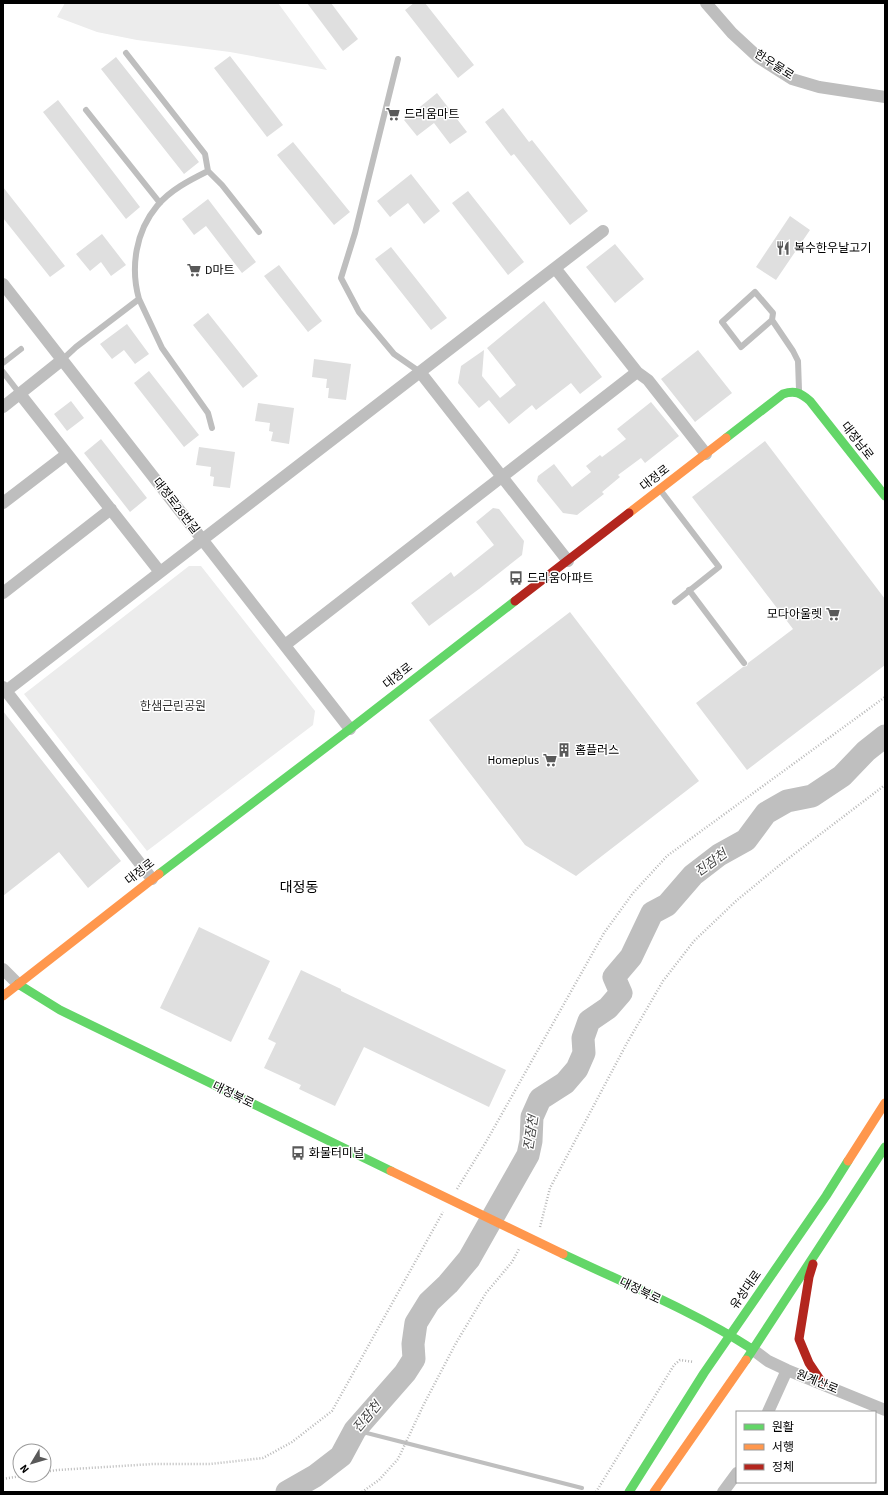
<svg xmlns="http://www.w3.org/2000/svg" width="888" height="1495" font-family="'Source Sans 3','Noto Sans KR',sans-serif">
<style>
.green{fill:#ececec}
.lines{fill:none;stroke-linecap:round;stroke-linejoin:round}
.stream{stroke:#bfbfbf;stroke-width:4}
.river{stroke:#bfbfbf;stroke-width:23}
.building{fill:#dfdfdf}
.path{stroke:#b9b9b9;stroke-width:2.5;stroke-dasharray:1 2;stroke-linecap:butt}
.lane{stroke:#bebebe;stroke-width:6}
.street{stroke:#bebebe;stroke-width:12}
.fast{stroke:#63d668;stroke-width:9}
.slow{stroke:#ff974d;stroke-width:9}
.jam{stroke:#b3261e;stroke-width:9}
.labels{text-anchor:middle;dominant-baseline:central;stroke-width:3;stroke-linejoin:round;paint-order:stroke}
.street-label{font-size:12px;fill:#000;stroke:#fff}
.poi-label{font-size:12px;fill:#000;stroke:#fff;text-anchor:start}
.park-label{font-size:12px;fill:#333;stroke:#fff}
.water-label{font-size:13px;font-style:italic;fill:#444;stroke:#fff}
.quarter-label{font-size:14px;fill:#000;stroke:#fff}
</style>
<rect width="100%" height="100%" fill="#fff"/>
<path class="green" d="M65,3H278L327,70L230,52L137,40L97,32L57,17Z
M189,566H201L315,711L313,725L147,851L24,694Z"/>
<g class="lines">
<path class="stream" d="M355,1430L582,1488"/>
<path class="river" d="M287,1492L315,1476L341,1456L355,1430L405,1373L414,1359L413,1344L416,1323L429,1302L448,1284L469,1259L528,1155L531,1141L532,1117L540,1099L565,1083L577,1069L584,1053L583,1038L589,1021L608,1008L621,993L614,977L631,957L652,913L667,905L693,875L719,855L746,840L766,813L787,801L812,796L842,776L866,751L885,736"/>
</g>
<path class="building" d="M307,3H331L358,39L343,51Z
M414,3H425L474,65L458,78L405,10Z
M230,56L283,125L267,137L214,68Z
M116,57L199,162L184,174L101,69Z
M437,93L467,132L450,144L434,123L417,136L404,120Z
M58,100L140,207L126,219L43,112Z
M503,108L529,142L532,140L588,211L570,225L514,154L511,156L485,122Z
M293,142L350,212L334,225L277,155Z
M411,174L440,211L424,224L408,203L390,217L377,201Z
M3,187L65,266L50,277L3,218Z
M468,191L524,262L508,275L452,203Z
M208,199L256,262L242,273L206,226L194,235L182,219Z
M790,216L810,230L776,280L756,267Z
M102,234L126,265L111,276L101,262L90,271L76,254Z
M615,244L644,279L615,303L586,267Z
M391,247L447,318L431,330L375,259Z
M279,265L322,321L308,332L264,276Z
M544,301L602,377L580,394L571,383L536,410L532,405L509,424L489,400L479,408L458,383L461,366L484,350L482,376L500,398L516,385L487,348Z
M208,313L258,376L243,388L193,325Z
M127,324L149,354L135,364L124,350L112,359L100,344Z
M698,350L732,393L695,422L661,379Z
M314,359L351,364L346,400L328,398L329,388H326L327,379L312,377Z
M149,371L199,435L184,447L134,383Z
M71,401L84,418L67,431L54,414Z
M651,402L679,436L645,463L641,458L618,475L620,477L602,492L604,494L577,515L563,513L537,481L538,476L554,464L572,487L591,472L586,466L600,455L602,457L626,439L617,429Z
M258,403L294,408L289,444L271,441L273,432L269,431L270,423L255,421Z
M101,439L147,498L130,512L84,453Z
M765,441L885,599V665L747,770L696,703L743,667L747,666L748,663L793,629L692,497Z
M199,447L235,452L230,488L213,486L214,477L210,476L211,467L196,465Z
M493,508L499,509L524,541L522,555L479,589L429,626L411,603L451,572L454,577L494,545L476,522Z
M570,612L699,781L576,876L525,845L429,720Z
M3,711L121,861L88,888L59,852L3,896Z
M199,927L270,961L231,1042L160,1008Z
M301,970L341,989V991L506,1070L489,1107L364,1047L335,1106L299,1089L301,1085L264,1068L276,1043L268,1039Z"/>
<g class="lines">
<path class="path" d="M457,1189L486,1142L604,933L633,893L667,856L885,697
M540,1227L550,1188L627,1043L663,981L694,941L736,901L781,864L885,785
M44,1472L57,1470L153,1464H210L237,1461L263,1458L292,1442L332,1411L443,1212
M3,1479L27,1475
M362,1492L379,1480L398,1459L424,1404L456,1343L486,1293L512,1262L519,1249
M596,1492L674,1365L680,1360L694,1362"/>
<path class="lane" d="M126,53L205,154L208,171L222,185L259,232
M398,59L355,233L341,278L359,312L394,354L420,372
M86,110L160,203
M139,299L162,348L208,413L212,428
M772,320L741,347L722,322L755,292L773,313L772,320L793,351L798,361L799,390
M62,360L76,347L139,299C130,267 136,231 157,206C170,190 190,180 208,171
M3,363L21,349
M3,372L20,394
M661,491L719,567L675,602
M689,590L744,663"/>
<path class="street" d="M706,3L732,33L759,58L792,79L819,87L885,97
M555,268L637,372L648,380L706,454
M3,284L350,729
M420,372L568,561
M20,394L160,572
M3,407L62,360
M3,503L67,454
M3,593L111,509
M285,645L637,372
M3,687L152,879
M6,691L603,231
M3,969L18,984
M752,1349L768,1361L787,1370L885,1410
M768,1412L787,1370
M723,1492L737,1473"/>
<path class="fast" d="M726,438L783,394C795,390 801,393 810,401L885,496
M159,874L350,729L515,601
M18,984L60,1010L391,1171
M563,1254C626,1284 693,1311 752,1349
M746,1360L885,1147
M629,1492L704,1373L826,1196L848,1161"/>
<path class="slow" d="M629,513L726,438
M3,996L159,874
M848,1161L885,1103
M391,1171L563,1254
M654,1492L746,1360"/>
<path class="jam" d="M515,601L629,513
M813,1264L809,1277L799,1339L809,1363L823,1384"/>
</g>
<defs>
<symbol id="supermarket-bare" viewBox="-9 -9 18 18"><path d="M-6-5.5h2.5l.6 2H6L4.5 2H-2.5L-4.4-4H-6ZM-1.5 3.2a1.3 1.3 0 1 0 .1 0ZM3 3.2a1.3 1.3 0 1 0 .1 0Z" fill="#595959" stroke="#fff" stroke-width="2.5" paint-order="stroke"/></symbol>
<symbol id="restaurant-bare" viewBox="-9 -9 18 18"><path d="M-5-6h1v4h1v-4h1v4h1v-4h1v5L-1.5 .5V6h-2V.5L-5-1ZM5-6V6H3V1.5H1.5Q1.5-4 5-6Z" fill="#595959" stroke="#fff" stroke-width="2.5" paint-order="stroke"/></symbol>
<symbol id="bus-bare" viewBox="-9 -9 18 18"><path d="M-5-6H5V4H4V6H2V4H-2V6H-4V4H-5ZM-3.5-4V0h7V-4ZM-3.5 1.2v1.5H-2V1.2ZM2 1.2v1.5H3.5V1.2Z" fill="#595959" stroke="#fff" stroke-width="2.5" paint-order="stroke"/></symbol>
<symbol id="building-bare" viewBox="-9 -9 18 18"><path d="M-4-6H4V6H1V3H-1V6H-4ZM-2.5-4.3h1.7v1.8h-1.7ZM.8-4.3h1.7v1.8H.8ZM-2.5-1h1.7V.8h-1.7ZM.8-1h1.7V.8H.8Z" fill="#595959" stroke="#fff" stroke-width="2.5" paint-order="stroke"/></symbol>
</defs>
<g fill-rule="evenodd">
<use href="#supermarket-bare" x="383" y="104" width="20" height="20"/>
<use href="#restaurant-bare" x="773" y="238" width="20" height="20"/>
<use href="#supermarket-bare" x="184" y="260" width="20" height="20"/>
<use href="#bus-bare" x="506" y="568" width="20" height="20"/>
<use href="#supermarket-bare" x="823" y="604" width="20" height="20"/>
<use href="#building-bare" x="554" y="740" width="20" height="20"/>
<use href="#supermarket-bare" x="540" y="750" width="20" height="20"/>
<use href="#bus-bare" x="288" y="1143" width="20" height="20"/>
</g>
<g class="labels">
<g class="street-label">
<text transform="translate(774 65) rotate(33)">한우물로</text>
<text transform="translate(857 441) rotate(52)">대정남로</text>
<text transform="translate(655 478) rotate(-38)">대정로</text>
<text transform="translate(176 506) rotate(52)">대정로28번길</text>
<text transform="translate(398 676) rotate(-38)">대정로</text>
<text transform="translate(140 872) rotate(-38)">대정로</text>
<text transform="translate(233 1095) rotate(26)">대정북로</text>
<text transform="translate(746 1290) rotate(-55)">유성대로</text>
<text transform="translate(640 1291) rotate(26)">대정북로</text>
<text transform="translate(817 1382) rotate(22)">원계산로</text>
</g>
<g class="poi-label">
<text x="404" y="114">드리움마트</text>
<text x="794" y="248">복수한우날고기</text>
<text x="205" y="270">D마트</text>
<text x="527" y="578">드리움아파트</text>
<text x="822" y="614" text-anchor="end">모다아울렛</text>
<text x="575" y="750">홈플러스</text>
<text x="539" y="760" text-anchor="end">Homeplus</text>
<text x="309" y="1153">화물터미널</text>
</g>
<g class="park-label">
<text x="173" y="706">한샘근린공원</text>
</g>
<g class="water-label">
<text transform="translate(711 863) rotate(-36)">진잠천</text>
<text transform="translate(531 1133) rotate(-81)">진잠천</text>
<text transform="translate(367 1417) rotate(-50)">진잠천</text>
</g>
<g class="quarter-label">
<text x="299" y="888">대정동</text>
</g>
</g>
<rect width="888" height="1495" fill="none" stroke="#000000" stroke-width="8"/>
<rect x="736" y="1411" width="140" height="72" fill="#ffffff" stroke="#999999"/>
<rect x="744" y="1424" width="20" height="6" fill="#63d668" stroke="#999999"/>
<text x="772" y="1431" font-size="12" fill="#000000">원활</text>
<rect x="744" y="1444" width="20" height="6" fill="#ff974d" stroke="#999999"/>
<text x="772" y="1451" font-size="12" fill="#000000">서행</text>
<rect x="744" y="1464" width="20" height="6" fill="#b3261e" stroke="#999999"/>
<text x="772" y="1471" font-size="12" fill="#000000">정체</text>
<g transform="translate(32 1463) rotate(232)"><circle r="19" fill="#ffffff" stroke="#999999"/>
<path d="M0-3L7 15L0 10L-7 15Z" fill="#595959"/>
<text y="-6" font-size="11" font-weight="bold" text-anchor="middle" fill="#000000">N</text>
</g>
</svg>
